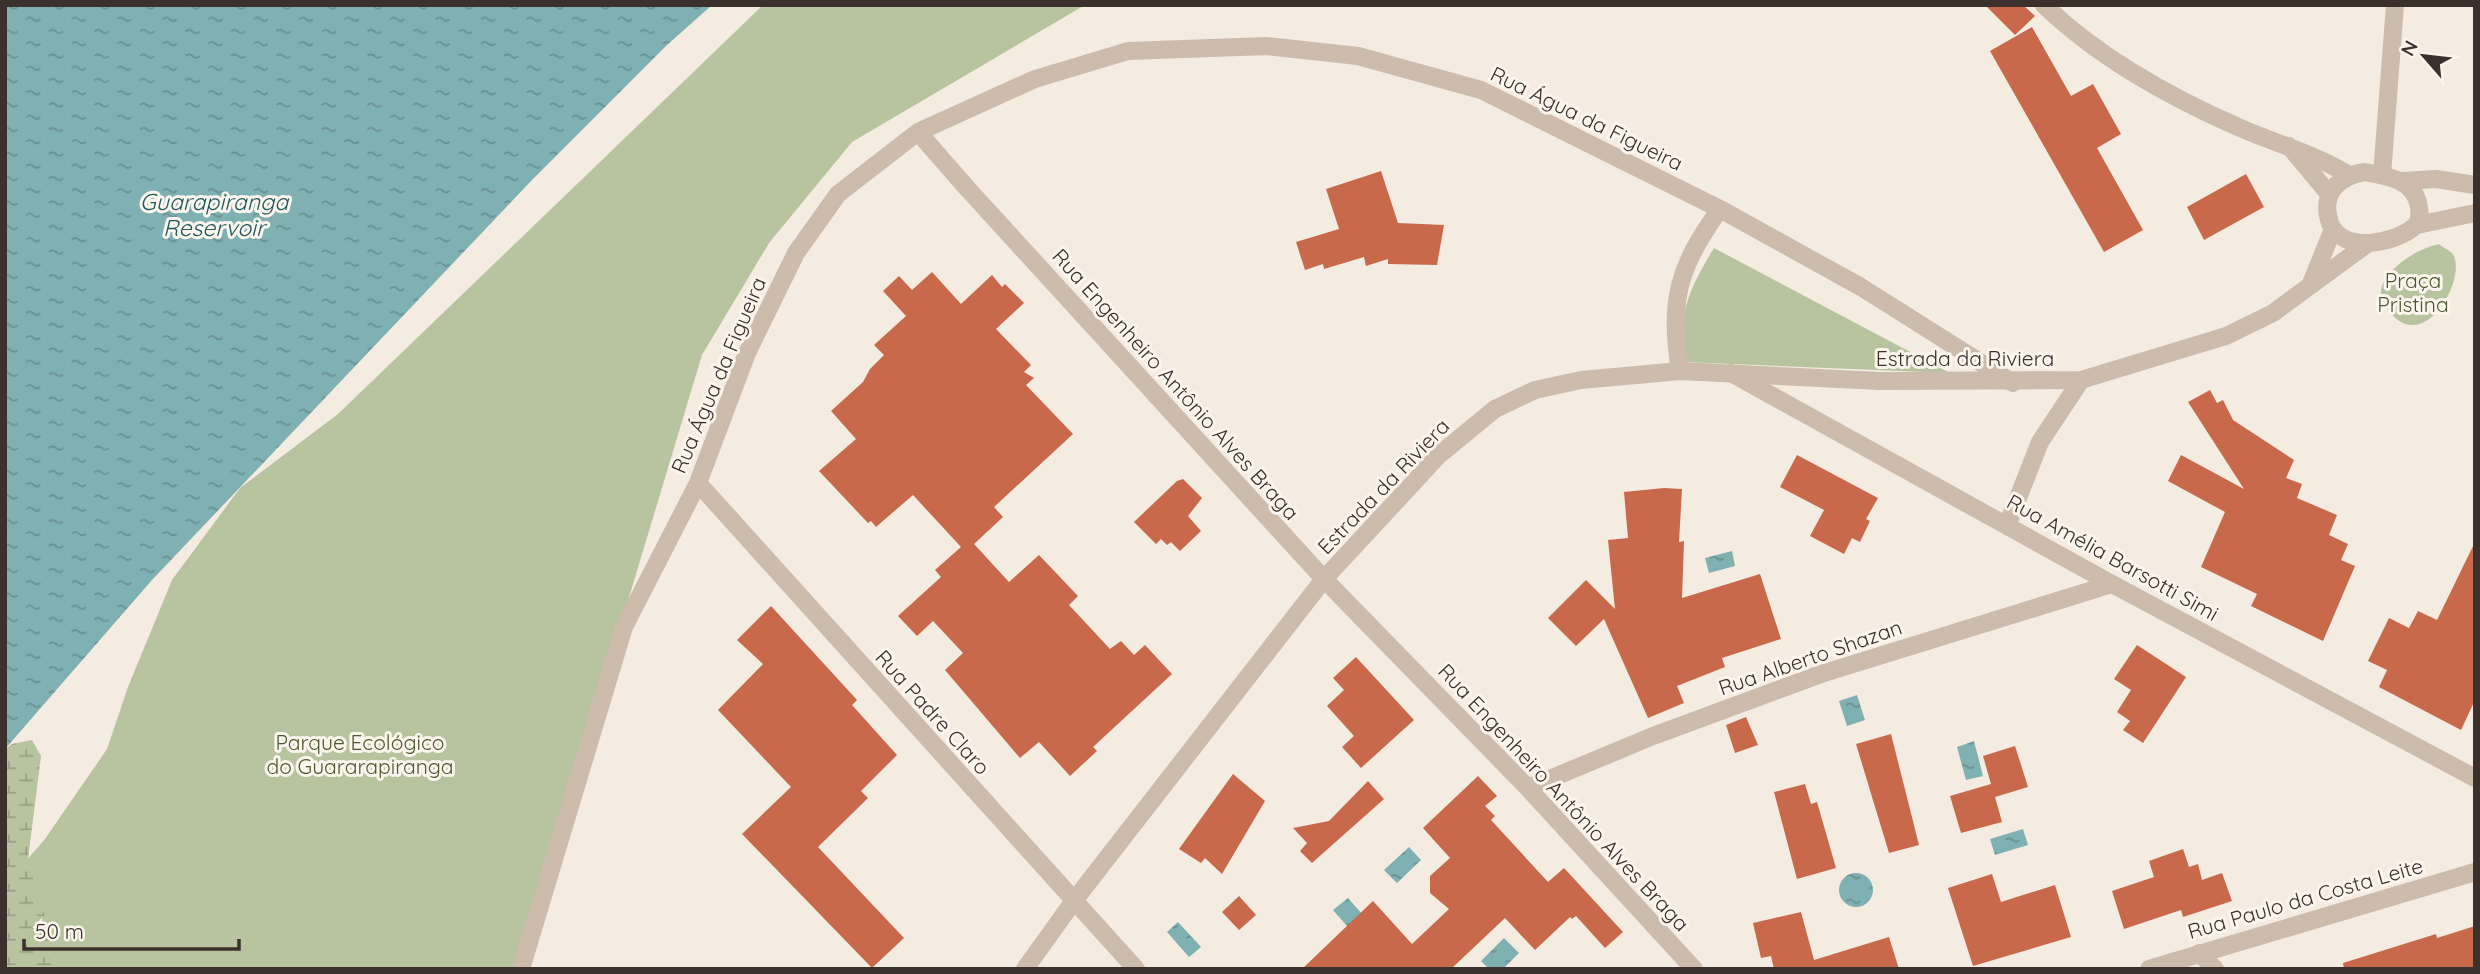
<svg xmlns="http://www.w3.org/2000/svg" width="2480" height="974" font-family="Quicksand,sans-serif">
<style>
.green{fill:#b8c4a0}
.wetland{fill:url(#wetland-marsh)}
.water{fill:url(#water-ripples)}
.building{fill:#c8694b}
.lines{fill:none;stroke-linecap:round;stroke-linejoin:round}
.minor{stroke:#cdbbac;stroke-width:18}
.tertiary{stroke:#cdbbac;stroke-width:18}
.labels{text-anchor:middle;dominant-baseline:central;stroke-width:6;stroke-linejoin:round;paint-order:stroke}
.street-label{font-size:21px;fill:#3b302b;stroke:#fbf5ee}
.park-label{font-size:21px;fill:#4a5a2e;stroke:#fbf5ee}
.water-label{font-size:23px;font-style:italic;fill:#1f5a5e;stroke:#fbf5ee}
</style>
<defs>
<pattern id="wetland-marsh" width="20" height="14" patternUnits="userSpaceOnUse" patternTransform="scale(1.75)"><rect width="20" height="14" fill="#b8c4a0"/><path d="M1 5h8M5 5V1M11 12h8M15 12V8" fill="none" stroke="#97a083"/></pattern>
<pattern id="water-ripples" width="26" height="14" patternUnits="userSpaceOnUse" patternTransform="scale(1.75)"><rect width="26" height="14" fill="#7fb0b2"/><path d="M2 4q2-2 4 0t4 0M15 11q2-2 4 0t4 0" fill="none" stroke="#699091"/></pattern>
</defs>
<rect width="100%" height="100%" fill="#f4ebe1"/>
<path class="green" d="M763,5H1085L852,142L769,243L702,355L517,969H5V885L45,839L107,749L128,687L172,580L240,488L338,414Z
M2439,244C2442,247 2449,250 2452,253C2470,276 2421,364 2385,305C2378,295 2381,284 2388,275C2401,260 2420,248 2439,244Z
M1714,248L1950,373L1684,362C1679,311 1688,291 1714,248Z"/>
<path class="wetland" d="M32,740L41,756L28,859L60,969H5V749L12,744Z"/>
<path class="water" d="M5,5H712L667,45L532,180L152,580L5,749Z
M1732,551L1735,566L1709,573L1705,558Z
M1857,695L1865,720L1847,726L1839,701Z
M1974,741L1983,776L1966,780L1957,747Z
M2023,829L2028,845L1995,855L1990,839Z
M1409,847L1421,860L1397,883L1384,870Z
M1839 890a17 17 0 1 1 34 0a17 17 0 1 1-34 0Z
M1348,898L1369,922L1355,935L1333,910Z
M1178,922L1201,947L1189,957L1167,932Z
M1504,938L1519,953L1503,969H1489L1481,961Z"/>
<path class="building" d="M1985,5H2023L2035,16L2015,35Z
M2032,27L2071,96L2093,84L2121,134L2097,148L2143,230L2104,252L1990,51Z
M1381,171L1398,223L1444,225L1437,265L1388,264V259L1366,266L1364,257L1324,269L1323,264L1305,270L1296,242L1339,229L1326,189Z
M2246,174L2264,207L2204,240L2187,207Z
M932,272L961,304L992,275L1002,287L1005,284L1024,303L996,329L1031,365L1024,372L1034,378L1026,385L1073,434L994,507L1003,517L974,544L1009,582L1039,555L1078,596L1069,605L1110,649L1121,641L1134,655L1145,645L1172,674L1093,747L1097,751L1070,776L1039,742L1020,758L945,670L963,653L933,621L917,636L898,616L941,577L935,570L961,547L913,495L876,527L871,521L868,523L819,471L856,439L831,411L863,382L870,369L884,355L874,345L906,316L883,291L899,276L912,290Z
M2210,390L2217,403L2223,400L2233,420L2294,460L2286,478L2302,484L2297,498L2337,515L2329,535L2348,544L2341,560L2355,566L2323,641L2251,606L2257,594L2201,567L2225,512L2168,481L2181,455L2244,489L2188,402Z
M1797,455L1878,498L1866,519L1870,521L1860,542L1852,538L1844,554L1810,536L1824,510L1780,487Z
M1183,479L1202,498L1188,516L1201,531L1180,551L1171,542L1167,545L1161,539L1156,544L1134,522L1177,481Z
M1664,488L1682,489L1679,542L1684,541L1682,598L1760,574L1781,639L1722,658L1725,667L1677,686L1684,703L1648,718L1604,619L1576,646L1548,618L1586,580L1615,609L1608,540L1628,538L1624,492Z
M2475,542V700L2461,730L2379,687L2387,670L2368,661L2389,618L2409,628L2418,611L2437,620Z
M771,606L857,700L852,705L897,755L861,791L868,798L818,847L904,938L872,968L742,834L791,787L718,710L763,664L737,640Z
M2137,645L2186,677L2143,743L2123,730L2130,721L2117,712L2131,690L2114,679Z
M1356,657L1414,720L1361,768L1342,747L1354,736L1327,706L1344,690L1333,678Z
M1746,717L1758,745L1735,753L1726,725Z
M1891,734L1919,845L1889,853L1856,744Z
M2015,746L2028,787L1995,797L2002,822L1961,833L1950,796L1991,784L1983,756Z
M1233,774L1265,801L1222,874L1205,858L1201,863L1179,849Z
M1478,776L1497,796L1485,806L1495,816L1491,820L1548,882L1564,868L1623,932L1605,948L1576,916L1572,919L1570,917L1535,950L1505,918L1451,969H1302L1373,901L1412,944L1449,909L1430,893V876L1450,858L1423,828Z
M1368,781L1384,799L1312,863L1300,851L1307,843L1293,828L1329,821Z
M1805,784L1811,804L1817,802L1836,868L1797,879L1774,792Z
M2183,849L2189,867L2198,864L2202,880L2222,873L2232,901L2183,917L2181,910L2124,929L2112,891L2154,877L2149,861Z
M1992,874L2001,902L2055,885L2071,937L1973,966L1948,888Z
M1239,896L1256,915L1239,930L1222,912Z
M1801,912L1814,960L1889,937L1899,969H1774L1771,956L1761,958L1753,923Z
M2475,926V969H2344L2343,963L2436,934L2437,938Z"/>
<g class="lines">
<path class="minor" d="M2044,5C2101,60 2173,99 2245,130C2281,145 2316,155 2349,175
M918,132L966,187L1324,579L1528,788L1694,969
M2289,146L2329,194
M2382,175L2395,5
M2403,181L2436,179L2475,185
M2417,225L2475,213
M1680,371C1669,300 1678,267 1720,209
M1731,373L2112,584L2475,778
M698,483L1136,969
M2007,526L2040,442L2081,380
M1528,788L1653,736L1821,674L2112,584
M2199,953L2215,969
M521,969L624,627L698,483L747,353L796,253L838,194L918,132L1035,79L1128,51L1267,46L1358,56L1481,90L1720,209L1861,287L2013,383
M2149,969L2475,872"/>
<path class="tertiary" d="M2365,172C2388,176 2415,180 2419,207C2420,214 2420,221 2415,226C2395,244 2342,254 2330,223C2320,194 2338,176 2365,172Z
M2310,286L2333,229
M1025,969L1073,902L1324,579L1439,455L1495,409L1535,390L1581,380L1680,371L1880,381L2081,380L2226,336L2273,313L2367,244"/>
</g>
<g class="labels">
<g class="street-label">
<text transform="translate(1587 118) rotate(26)">Rua Água da Figueira</text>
<text x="1965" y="358">Estrada da Riviera</text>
<text transform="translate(718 375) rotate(-67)">Rua Água da Figueira</text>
<text transform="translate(1176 384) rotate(48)">Rua Engenheiro Antônio Alves Braga</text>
<text transform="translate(1383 486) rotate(-46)">Estrada da Riviera</text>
<text transform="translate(2113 557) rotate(29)">Rua Amélia Barsotti Simi</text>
<text transform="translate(1810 657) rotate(-19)">Rua Alberto Shazan</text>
<text transform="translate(933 712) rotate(48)">Rua Padre Claro</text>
<text transform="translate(1564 797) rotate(47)">Rua Engenheiro Antônio Alves Braga</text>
<text transform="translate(2305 898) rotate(-16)">Rua Paulo da Costa Leite</text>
</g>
<g class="park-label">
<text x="2413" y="280">Praça<tspan x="2413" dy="24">Pristina</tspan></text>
<text x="360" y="742">Parque Ecológico<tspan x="360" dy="24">do Guararapiranga</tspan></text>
</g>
<g class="water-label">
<text x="214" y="201">Guarapiranga<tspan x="214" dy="26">Reservoir</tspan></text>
</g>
</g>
<rect width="2480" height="974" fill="none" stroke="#3b302b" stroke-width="14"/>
<g transform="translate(2424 56) rotate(298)" stroke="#fbf5ee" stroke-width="5" paint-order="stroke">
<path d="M0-5L12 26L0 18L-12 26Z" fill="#3b302b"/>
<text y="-10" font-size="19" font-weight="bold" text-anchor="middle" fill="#3b302b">N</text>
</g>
<path d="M24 939v10h215v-10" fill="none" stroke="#3b302b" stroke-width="3.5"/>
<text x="35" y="939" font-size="21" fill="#3b302b" stroke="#fbf5ee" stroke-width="5" paint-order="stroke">50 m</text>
</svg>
